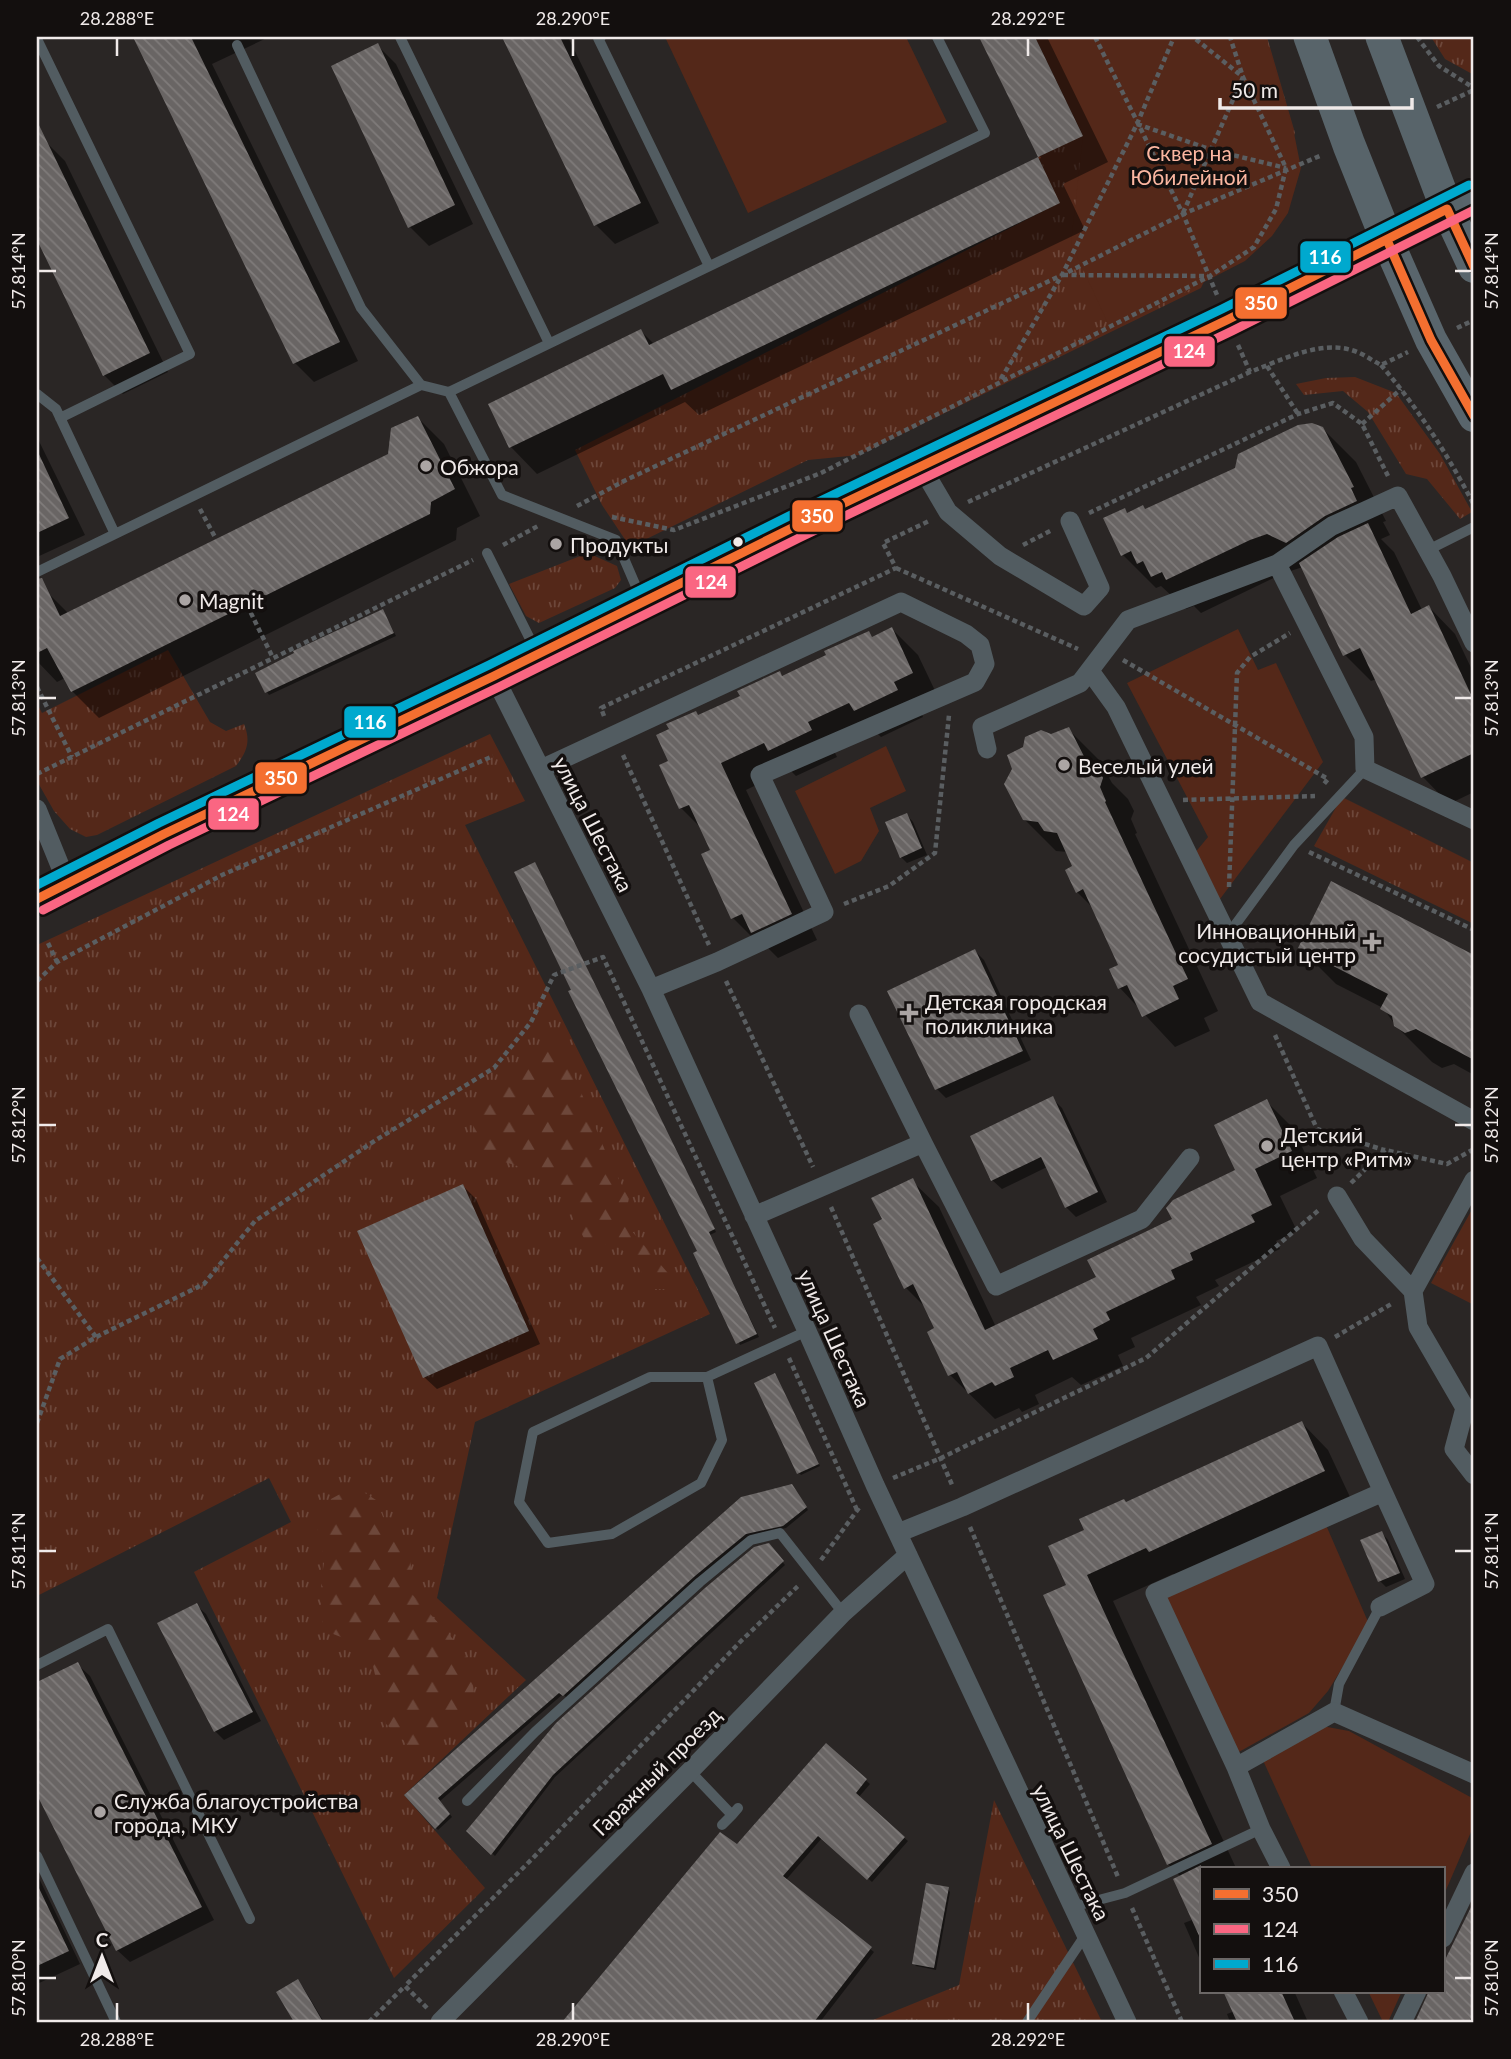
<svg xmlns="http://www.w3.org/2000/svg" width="1511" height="2059" font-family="Lato,sans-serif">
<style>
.grass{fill:url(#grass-tufts)}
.forest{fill:url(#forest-firs)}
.park{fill:#542819}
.shadow{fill:#0007}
.building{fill:url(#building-back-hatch)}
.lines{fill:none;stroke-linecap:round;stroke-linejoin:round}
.path{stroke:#5a5e61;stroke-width:4.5;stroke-dasharray:5 3.5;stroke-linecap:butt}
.service{stroke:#525c61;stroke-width:10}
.minor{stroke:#525c61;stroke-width:19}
.primary{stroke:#59656c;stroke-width:32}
.trunk{stroke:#58646a;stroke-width:33}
.bus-1-casing{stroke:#130f0e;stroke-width:14}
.bus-2-casing{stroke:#130f0e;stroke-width:14}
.bus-3-casing{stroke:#130f0e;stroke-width:14}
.bus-1{stroke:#f46f30;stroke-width:9}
.bus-2{stroke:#fa6682;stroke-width:9}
.bus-3{stroke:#00a9ce;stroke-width:9}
.ticks{fill:none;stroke:#f0eae9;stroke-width:2.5}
.poi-dot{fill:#aba5a4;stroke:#130f0e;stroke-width:2.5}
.bus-dot{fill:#f0eae9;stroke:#130f0e;stroke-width:2.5}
.labels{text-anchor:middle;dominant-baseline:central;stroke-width:7;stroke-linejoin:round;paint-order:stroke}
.park-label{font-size:21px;fill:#fcb7a1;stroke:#130f0e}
.poi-label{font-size:21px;fill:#f0eae9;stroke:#130f0e;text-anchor:start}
.street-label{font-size:21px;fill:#f0eae9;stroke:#130f0e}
.line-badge{stroke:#130f0e;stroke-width:2.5}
.badge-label{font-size:19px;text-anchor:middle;font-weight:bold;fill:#fff}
.neatline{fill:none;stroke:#f0eae9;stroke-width:2.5}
.ticks-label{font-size:18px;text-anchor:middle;fill:#f0eae9}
</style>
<defs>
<pattern id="grass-tufts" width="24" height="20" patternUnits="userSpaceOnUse" patternTransform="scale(1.75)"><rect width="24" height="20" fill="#542819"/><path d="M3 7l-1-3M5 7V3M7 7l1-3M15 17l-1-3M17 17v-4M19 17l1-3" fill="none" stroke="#6d473a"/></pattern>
<pattern id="forest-firs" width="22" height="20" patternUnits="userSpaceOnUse" patternTransform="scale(1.75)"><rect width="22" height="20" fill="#542819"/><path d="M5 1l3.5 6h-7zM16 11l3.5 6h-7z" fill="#6d473a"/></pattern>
<pattern id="building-back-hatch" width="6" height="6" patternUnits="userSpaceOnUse" patternTransform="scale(1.75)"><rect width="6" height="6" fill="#696564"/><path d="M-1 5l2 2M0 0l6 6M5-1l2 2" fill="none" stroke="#7f7b7a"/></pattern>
</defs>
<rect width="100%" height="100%" fill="#2a2625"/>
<path class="grass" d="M1035,37H1267L1295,133L1265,209L1219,250L1201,288L859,455L808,460L630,547L602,505L575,450L1059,203L1038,157L1083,135Z
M1431,37H1474V75L1445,59Z
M1355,377L1396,393L1440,454L1472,512L1460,519L1427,479L1406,474L1368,412L1343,391L1304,395L1296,384L1326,378Z
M588,553L617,566L621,580L615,588L539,623L526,616L509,584Z
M168,650L210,722L226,731L244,724C251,741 247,752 236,766L97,835L86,837L70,829L54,811L37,781V703L42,713Z
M490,734L525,801L465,825L710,1314L475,1422L437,1598L526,1680L404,1795L485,1888L394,1978L194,1572L291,1522L269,1478L37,1596V945Z
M1342,797L1474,863V924L1314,846Z
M1474,1206V1305L1431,1283Z
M994,1800L1102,2022H868L959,1985Z"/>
<path class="forest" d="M555,1043L569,1063L611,1165L629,1198L624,1222L673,1279L666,1289H653L631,1257L610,1241L592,1253C581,1234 563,1191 547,1180C540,1174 531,1172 523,1168C511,1163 493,1160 483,1152C457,1131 487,1100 501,1082C515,1064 531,1045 555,1043Z
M342,1493H365L376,1500L390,1534L410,1546L412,1594L462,1649L472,1671L474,1695L463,1718L445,1738L414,1750L386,1724L369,1648L323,1630L321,1581L325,1557L316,1534L331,1499Z"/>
<path class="park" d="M665,37H906L947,122L748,213Z
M1035,37H1266L1294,133L1301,168L1288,213L1272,236L1245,261L1111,330L1071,243L1083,136Z
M1238,629L1258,670L1276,663L1323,762L1220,899L1194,854L1208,837L1127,683Z
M886,746L906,791L870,808L879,831L861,861L835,874L795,791Z
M1326,1525L1369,1624L1328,1691L1309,1713L1237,1753L1164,1596Z
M1322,1726L1349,1731L1474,1799V1825L1443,1897V1868H1312L1261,1756Z
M1368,1991H1402L1388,2022H1383Z"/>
<path class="shadow" d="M146,37H269L212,64L358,361L314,382L295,363L137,41Z
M504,37H568L659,223L615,244L596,225Z
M981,37H1047L1108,162L1063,184L1085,230L699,415L685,402L537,474L511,447L490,404L641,331L654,344L1041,158Z
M377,45L396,64L473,224L429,246L410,227L333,66Z
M46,142L65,161L168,372L123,394L104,375L37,236V147Z
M418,418L444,444L480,516L457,528L456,540L99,718L72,691L65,678L57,682L37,661V597L47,592L69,614L390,456Z
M1322,428L1356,462L1386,521L1383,522L1390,535L1381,539L1394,552L1422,610L1429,607L1455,634L1474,674V792L1449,804L1423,777L1377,679L1371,681L1345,655L1303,567L1284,573L1201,613L1194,606L1186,609L1161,586L1156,588L1123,555L1124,510L1128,514L1146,510Z
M37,437L85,535L37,557Z
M383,611L396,636L269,695L267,692Z
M892,629L918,655L939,699L919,708L923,717L881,737L874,730L833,749L837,757L796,776L789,769L746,790L817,940L778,958L763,943L759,944L733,918L713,851L703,830L681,808L670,762L699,717L742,697L780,674L784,677L829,656L868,633L873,638Z
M1068,729L1100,761L1112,783L1128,799L1134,811L1131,819L1137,833L1135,834L1218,1011L1204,1018L1210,1031L1175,1047L1120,988L1111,970L1121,966L1094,909L1077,892L1075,867L1068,852L1056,851L1024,819L1051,736Z
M907,815L913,822L927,855L907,863L901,857Z
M535,864L716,1232L710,1235L759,1337L740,1345L699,1252L573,991Z
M1332,884L1474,956V1075L1454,1064L1442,1068L1432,1062L1396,1026L1383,1008L1336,984L1300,948Z
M975,951L984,960L1031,1060L946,1098L937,1089Z
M1053,1099L1062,1108L1107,1202L1076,1217L1066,1207L1047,1167L1002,1189L992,1180Z
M1267,1102L1293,1128L1317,1178L1280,1196L1297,1231L1276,1241L1280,1249L1215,1280L1219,1286L1196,1297L1201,1305L1131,1338L1135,1347L1118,1355L1123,1366L1081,1385L1072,1377L1035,1395L1039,1404L1022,1412L1019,1408L995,1419L950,1375L936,1329L926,1308L906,1288L884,1220L912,1181L939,1207L996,1327L1098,1278L1237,1171Z
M463,1186L476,1199L540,1344L437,1389L424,1377Z
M775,1375L820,1466L801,1475L799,1473Z
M1302,1423L1328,1450L1350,1497L1176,1577L1173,1574L1113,1601L1236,1868H1201V1962L1184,1923L1192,1920L1181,1877L1168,1864L1068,1586L1086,1531L1127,1504Z
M794,1489L808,1510L786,1528L749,1536L567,1698L563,1694L440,1801L452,1817L438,1830L406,1795Z
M1382,1533L1388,1540L1405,1579L1386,1587L1380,1581Z
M768,1545L785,1565L555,1777L495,1856L469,1831Z
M196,1605L206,1614L261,1721L224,1740L215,1731Z
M77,1664L90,1676L214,1920L130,1962L117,1950L37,1791V1684Z
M826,1746L870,1784L858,1798L908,1841L872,1882L822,1838L785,1881L874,1952L820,2022H565L720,1834L738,1846Z
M37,1874L80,1964L37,1984Z
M948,1889L950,1892L936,1970L916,1966L914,1964Z
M1474,1907V2022H1417L1433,1991H1443V1971Z
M297,1981L303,1987L324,2022H296L279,1992Z
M1225,1991H1294L1308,2022H1230L1227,2014L1235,2011Z"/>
<path class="building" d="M133,37H191L340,342L293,364Z
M502,37H560L641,203L594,226Z
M979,37H1035L1083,136L1038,157Z
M378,43L455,205L408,228L331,66Z
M37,121L150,353L103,376L37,240Z
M1038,157L1060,203L671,390L663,374L509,448L488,404L641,329L649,345Z
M418,416L455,489L431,502L430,514L71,692L47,648L37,653V579L42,578L60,616L388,454L391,428Z
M1312,423L1323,427L1354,487L1351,488L1357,501L1325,516L1286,543L1267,534L1250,540L1166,580L1162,572L1151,577L1143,561L1137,564L1131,551L1121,556L1103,518L1125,508L1127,513L1143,505L1145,509L1235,468L1238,454L1298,425Z
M37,450L69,518L37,533Z
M1368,523L1411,614L1429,605L1474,701V753L1421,778L1360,648L1343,656L1299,563L1338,537Z
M383,609L394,633L265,693L255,673L294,653L293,651Z
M892,627L913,673L894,682L898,690L854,711L849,703L808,722L812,730L768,751L764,743L721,763L792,914L751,933L742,914L731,919L701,854L710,850L689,805L679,809L659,765L668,761L656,735L669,729L666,724L696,711L698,715L740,696L737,691L780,671L782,676L826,655L824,651L869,631L872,637Z
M1069,727L1089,766H1097L1103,778L1100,787L1106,801L1105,802L1188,979L1173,986L1179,999L1142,1017L1127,985L1118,989L1109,969L1118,965L1083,889L1076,893L1065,870L1072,866L1057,833L1044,831L1038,822L1023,820L1004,784L1012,769L1007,755L1023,747L1025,737L1041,730L1051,734Z
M907,813L922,848L900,858L885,822Z
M535,862L715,1229L709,1232L757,1334L736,1344L693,1253L697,1251L568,991L571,990L514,872Z
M1331,881L1474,955V1060L1416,1029L1405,1033L1394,1026L1392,1016L1380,1009L1388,994L1298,948Z
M975,949L1023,1051L935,1090L887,991Z
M1053,1096L1098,1192L1065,1208L1041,1157L991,1181L970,1136Z
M1267,1099L1292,1151L1255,1169L1272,1205L1251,1215L1255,1222L1190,1253L1193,1260L1171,1270L1175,1279L1106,1312L1110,1320L1093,1329L1098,1339L1053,1360L1048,1350L1010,1368L1014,1377L995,1386L992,1382L968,1394L957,1372L948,1376L927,1332L934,1328L913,1284L904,1289L873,1224L882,1219L871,1198L913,1178L985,1330L1096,1277L1087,1260L1172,1219L1166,1208L1173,1200L1235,1170L1214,1125Z
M463,1184L529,1331L423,1378L357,1231Z
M775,1373L819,1464L797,1474L754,1383Z
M1302,1421L1325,1471L1149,1552L1146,1548L1087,1575L1212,1844L1167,1865L1043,1595L1066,1585L1048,1546L1084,1530L1079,1519L1124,1499L1126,1502Z
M792,1484L807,1507L783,1526L746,1534L695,1576L563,1696L559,1693L438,1798L450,1814L435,1829L404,1795L741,1497Z
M1382,1531L1400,1573L1378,1582L1360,1540Z
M769,1543L784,1561L553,1775L491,1855L466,1831L556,1723L705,1588L754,1547Z
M197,1603L253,1712L214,1732L157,1623Z
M78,1662L202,1907L116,1951L37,1795V1682Z
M826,1743L867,1779L856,1793L905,1837L867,1880L818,1836L783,1876L872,1947L814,2022H562L720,1832L737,1844Z
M1201,1865V1940L1173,1879Z
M926,1883L949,1887L934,1968L912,1964Z
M37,1884L69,1951L37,1966Z
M1474,1901V2012L1469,2022H1415L1429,1991H1443V1964Z
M298,1979L323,2022H294L276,1992Z
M1223,1991H1281L1295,2022H1237Z"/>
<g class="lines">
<path class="path" d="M1095,37L1183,214L1217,295
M1417,37L1439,66L1474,88
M1437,107L1474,90
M1137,124L1212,150L1286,168
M1183,213L1243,77L1193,37
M1063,275L1208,276
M1457,328L1474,320
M1238,345L1250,372C1282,360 1323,338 1357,352C1365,355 1373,361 1381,365L1408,352
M1381,365C1418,408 1448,455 1474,505
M1267,366L1298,414
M1001,379L1062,275L1137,124L1174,37
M1362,424L1401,389
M968,502L1250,372
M577,506L626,480L1062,275L1183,214L1322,155
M200,509L216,539
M1089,513L1298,414L1333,403L1362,424L1388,476
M612,517L674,530L821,473L1210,276L1254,247L1276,209L1286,168L1243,77L1230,37
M503,545L538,526
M1023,545L1052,530
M896,568L1078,649
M247,605L273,658
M1123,660L1328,779L1324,784
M37,687L72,757
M604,716L601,708L896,568L883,543L929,521
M623,755L709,945
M37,774L473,560
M1183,800L1315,796
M1309,852L1474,930
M1229,887L1237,673L1250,657L1290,633
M844,904L889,886L935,853L949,715
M48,943L57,962
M37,981L57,962L222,875L493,756
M726,981L813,1167
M1275,1035L1317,1129L1384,1150
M1351,1183L1385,1150L1447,1164L1474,1149
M831,1207L953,1487
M37,1258L96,1337
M1335,1337L1393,1303
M789,1358L857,1510
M37,1423L60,1359L96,1337L204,1284L255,1221L376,1140L494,1068L531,1022L554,975L603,957L775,1328
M893,1478L941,1458L1146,1358L1320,1209
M970,1527L1118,1877
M821,1560L861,1505
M1132,1908L1182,2022
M427,2008L405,1986L532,1859L740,1642L799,1585
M369,2022L405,1986"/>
<path class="service" d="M400,37L549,343
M601,37L598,38L709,266
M37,39L190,354L60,418
M237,45L361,308L421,385
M449,392L985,133L937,37
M37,394L56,409L115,534
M1428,550L1474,527
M487,553L536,651
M37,572L421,385L449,392L502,495L616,540L641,598
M1227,936L1294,845L1365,769
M707,1377L722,1440L701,1483L612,1534L548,1543L519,1502L533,1432L650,1377H707L807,1331
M37,1665L108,1629L250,1919
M1334,1712L1339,1684L1380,1607
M690,1771L732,1815L738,1808
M467,1801L535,1732L700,1582L751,1540L780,1533L843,1613
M722,1825L732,1815
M37,1856L116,2022
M1072,1907L1125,1893L1261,1829
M1027,2022L1086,1934"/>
<path class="minor" d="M921,466L948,512L1000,556L1084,606L1100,588L1070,521
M1277,564L1364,737L1365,769L1474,820
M1090,671L1116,707L1260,1002L1474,1121
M494,676L651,989L807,1331L875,1485L1127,2022
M987,749L982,727L1080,683L1128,620L1277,564L1332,526L1398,496L1442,576L1474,643
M541,769L901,602L966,634L980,645L985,664L975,682L760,775L824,912L717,962L651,989
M37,809L67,883
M859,1014L923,1143
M1337,1196L1363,1239L1413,1291L1418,1327L1465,1408L1454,1449L1474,1475
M754,1216L923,1143L996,1286L1142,1219L1190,1158
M1413,1291L1474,1180
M898,1533L962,1507L1318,1346L1383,1492L1155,1593L1236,1767L1261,1829L1281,1868
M1380,1607L1425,1584L1383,1492
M1236,1767L1334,1712L1474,1774
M1443,1938L1474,1873
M1343,1991L1359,2022
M440,2022L690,1771L843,1613L908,1555
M1402,2022L1417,1991"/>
<path class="primary" d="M1474,196L1447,209L1474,267
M1387,240L1431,340L1474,416"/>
<path class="trunk" d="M1310,37L1349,145L1387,240
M37,899L164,834L494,676L794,527L1227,320L1447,209L1382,37"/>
<defs>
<path id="bus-1" d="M1387,240L1431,340L1474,416
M37,899L164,834L494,676L794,527L1227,320L1447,209L1474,267"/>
<path id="bus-2" d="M43,910L169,845L499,687L799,538L1232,331L1474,210"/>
<path id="bus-3" d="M37,885L159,823L489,665L789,516L1222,309L1469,185"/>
</defs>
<use href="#bus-1" class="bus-1-casing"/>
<use href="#bus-2" class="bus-2-casing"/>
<use href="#bus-3" class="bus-3-casing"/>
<use href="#bus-1" class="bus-1"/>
<use href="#bus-2" class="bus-2"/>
<use href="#bus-3" class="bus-3"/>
</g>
<path class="ticks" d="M117,38V56M573,38V56M1028,38V56M38,271H56M1455,271H1472M38,698H56M1455,698H1472M38,1125H56M1455,1125H1472M38,1551H56M1455,1551H1472M38,1978H56M1455,1978H1472M117,2003V2021M573,2003V2021M1028,2003V2021"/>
<g class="poi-dot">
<circle cx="426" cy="466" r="7"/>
<circle cx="556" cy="544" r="7"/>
<circle cx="185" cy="600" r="7"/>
<circle cx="1064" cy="765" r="7"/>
<path d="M1368.5 931.5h7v7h7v7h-7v7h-7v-7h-7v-7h7z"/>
<path d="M905.5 1002.5h7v7h7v7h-7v7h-7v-7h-7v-7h7z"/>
<circle cx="1267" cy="1146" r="7"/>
<circle cx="100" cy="1812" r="7"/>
</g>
<circle class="bus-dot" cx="738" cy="542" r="6"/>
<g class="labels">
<g class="park-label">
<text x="1189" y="152">Сквер на<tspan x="1189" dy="24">Юбилейной</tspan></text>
</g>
<g class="poi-label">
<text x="440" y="466">Обжора</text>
<text x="570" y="544">Продукты</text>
<text x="199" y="600">Magnit</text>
<text x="1078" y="765">Веселый улей</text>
<text x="1356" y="930" text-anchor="end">Инновационный<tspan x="1356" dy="24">сосудистый центр</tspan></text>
<text x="925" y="1001">Детская городская<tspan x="925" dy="24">поликлиника</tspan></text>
<text x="1281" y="1134">Детский<tspan x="1281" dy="24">центр «Ритм»</tspan></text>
<text x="114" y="1800">Служба благоустройства<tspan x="114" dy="24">города, МКУ</tspan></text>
</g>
<g class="street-label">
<text transform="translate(594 824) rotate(63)">улица Шестака</text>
<text transform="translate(835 1338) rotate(66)">улица Шестака</text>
<text transform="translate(656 1771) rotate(-45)">Гаражный проезд</text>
<text transform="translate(1072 1852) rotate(64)">улица Шестака</text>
</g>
</g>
<g class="line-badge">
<rect x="1299" y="240" width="53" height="34" rx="7" fill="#00a9ce"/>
<rect x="1234" y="286" width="54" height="34" rx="7" fill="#f46f30"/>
<rect x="1163" y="335" width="53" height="33" rx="7" fill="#fa6682"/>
<rect x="791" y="499" width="53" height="34" rx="7" fill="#f46f30"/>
<rect x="684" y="565" width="53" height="34" rx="7" fill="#fa6682"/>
<rect x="343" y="705" width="54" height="34" rx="7" fill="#00a9ce"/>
<rect x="254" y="761" width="54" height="34" rx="7" fill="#f46f30"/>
<rect x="207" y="797" width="53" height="34" rx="7" fill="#fa6682"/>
</g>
<g class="badge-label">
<text x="1325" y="264">116</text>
<text x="1261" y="310">350</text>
<text x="1189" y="358">124</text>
<text x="817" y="523">350</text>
<text x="711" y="589">124</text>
<text x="370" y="729">116</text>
<text x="281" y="785">350</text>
<text x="233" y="821">124</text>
</g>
<rect width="1511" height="2059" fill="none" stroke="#130f0e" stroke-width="77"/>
<rect x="1200" y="1867" width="245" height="126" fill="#130f0e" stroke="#6b6766" stroke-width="2"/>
<rect x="1214" y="1889" width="35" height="10" fill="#f46f30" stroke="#6b6766" stroke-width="2"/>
<text x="1262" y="1902" font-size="21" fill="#f0eae9">350</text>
<rect x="1214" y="1924" width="35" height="10" fill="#fa6682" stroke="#6b6766" stroke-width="2"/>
<text x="1262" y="1937" font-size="21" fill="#f0eae9">124</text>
<rect x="1214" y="1959" width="35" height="10" fill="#00a9ce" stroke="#6b6766" stroke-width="2"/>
<text x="1262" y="1972" font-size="21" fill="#f0eae9">116</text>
<g transform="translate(102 1957)" stroke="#130f0e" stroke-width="5" paint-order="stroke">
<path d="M0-5L12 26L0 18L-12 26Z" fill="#f0eae9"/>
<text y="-10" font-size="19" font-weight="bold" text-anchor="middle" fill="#f0eae9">С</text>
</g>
<path d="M1220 98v10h192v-10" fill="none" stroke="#f0eae9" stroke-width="3.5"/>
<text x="1231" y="98" font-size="21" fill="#f0eae9" stroke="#130f0e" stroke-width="5" paint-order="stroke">50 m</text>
<rect x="38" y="38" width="1434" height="1983" class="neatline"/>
<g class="ticks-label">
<text x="117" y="25">28.288°E</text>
<text x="573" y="25">28.290°E</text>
<text x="1028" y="25">28.292°E</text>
<text transform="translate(19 271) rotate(-90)" y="6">57.814°N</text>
<text transform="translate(1492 271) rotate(-90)" y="6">57.814°N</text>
<text transform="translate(19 698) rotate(-90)" y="6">57.813°N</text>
<text transform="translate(1492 698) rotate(-90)" y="6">57.813°N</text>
<text transform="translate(19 1125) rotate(-90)" y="6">57.812°N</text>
<text transform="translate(1492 1125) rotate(-90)" y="6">57.812°N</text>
<text transform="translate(19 1551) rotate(-90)" y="6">57.811°N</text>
<text transform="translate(1492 1551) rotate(-90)" y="6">57.811°N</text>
<text transform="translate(19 1978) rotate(-90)" y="6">57.810°N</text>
<text transform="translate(1492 1978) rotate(-90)" y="6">57.810°N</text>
<text x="117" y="2046">28.288°E</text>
<text x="573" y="2046">28.290°E</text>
<text x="1028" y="2046">28.292°E</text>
</g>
</svg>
